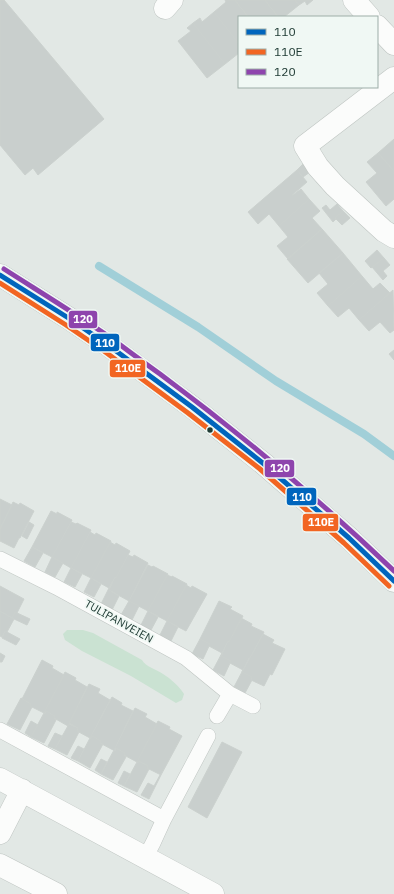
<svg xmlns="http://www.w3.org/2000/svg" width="394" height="894" font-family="'IBM Plex Sans',sans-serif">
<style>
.green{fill:#cae2d2}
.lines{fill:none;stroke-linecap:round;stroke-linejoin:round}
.stream{stroke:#a1cfd8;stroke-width:8}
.building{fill:#c9cfcd;stroke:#cbd1ce}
.lane-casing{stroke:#bfc5c2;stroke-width:16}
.street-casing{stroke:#bfc5c2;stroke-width:23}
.secondary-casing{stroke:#bec6c3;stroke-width:23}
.lane{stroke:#fbfcfb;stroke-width:15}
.street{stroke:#fbfcfb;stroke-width:22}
.secondary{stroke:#fbfcfb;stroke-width:22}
.bus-1-casing{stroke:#f0f8f4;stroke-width:8}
.bus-2-casing{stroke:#f0f8f4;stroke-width:8}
.bus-3-casing{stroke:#f0f8f4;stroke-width:8}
.bus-1{stroke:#0065bd;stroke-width:5}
.bus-2{stroke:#f26522;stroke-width:5}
.bus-3{stroke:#8e44ad;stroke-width:5}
.bus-dot{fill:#203c35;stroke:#f0f8f4;stroke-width:1.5}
.labels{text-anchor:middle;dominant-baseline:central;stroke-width:3.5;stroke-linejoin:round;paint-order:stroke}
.street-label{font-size:11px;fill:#203c35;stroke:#f0f8f4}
.line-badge{stroke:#f0f8f4;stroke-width:1.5}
.badge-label{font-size:11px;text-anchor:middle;font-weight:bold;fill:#fff}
</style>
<rect width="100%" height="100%" fill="#e2e8e5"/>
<path class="green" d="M67,630H83L93,633L142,660C146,667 156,669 163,674C171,679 179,686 184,694L182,700L176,703L131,676L82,651L65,640L63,634Z"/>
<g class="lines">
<path class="stream" d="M99,266L198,327L276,381L364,434L394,456"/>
</g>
<path class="building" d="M0,0H4L104,119L38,175L33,168L25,175L0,145Z
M225,0H235L248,17H239V44L214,12L226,2Z
M235,0H265L278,17H248Z
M265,0H295L299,5L284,17H278Z
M295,0H313L307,5L305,1L299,5Z
M214,12L239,44V53L225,64L193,23L200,18L202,22Z
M193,23L225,64L207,78L178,41L191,31L187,28Z
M394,139V171L378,153Z
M378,153L394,171V199L386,206L366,182L377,173L367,162Z
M303,164L310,172L303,177L297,170Z
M297,170L307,182L292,195H293L301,189L309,199L279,226L269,214L258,224L248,212Z
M309,199L320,211L312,218L322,229L288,259L277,246L288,237L279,226Z
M337,204L343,211L335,218L336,219L333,222L322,208L326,205L330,210Z
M343,211L350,218L342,225L335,218Z
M322,229L343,253L308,283L287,259Z
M377,250L384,258L371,268L365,261Z
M343,253L362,276L328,306L317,293L328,284L319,273Z
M384,258L390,265L383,271L387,276L383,280L372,267Z
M362,276L373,289L380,283L390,293L359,320L349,308L338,317L328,306Z
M393,290L394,330L390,333L380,322L369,331L359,320Z
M394,350V360L389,354Z
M0,499L12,505L0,529Z
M13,502L19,505L20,503L34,511L20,538H19L14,548L0,541V529Z
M51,511L57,514V512L72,520L52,557L32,547Z
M29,522L34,525L27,539L22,536Z
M71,522L76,524L77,523L91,530L71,568L52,557Z
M90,532L95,535L96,533L111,541L91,578L71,568Z
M110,542L115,545L116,543L130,551L116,578L115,577L109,588L91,578Z
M32,547L43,553L35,567L24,561Z
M128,555L133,557L134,555L148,563L129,601L109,590L115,577L116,578Z
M52,557L63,563L55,577L45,572Z
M148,565L152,567L153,566L168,574L148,611L129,601Z
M71,568L82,574L75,587L64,582Z
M167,575L172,577V576L187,584L167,621L148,611Z
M91,578L101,584L94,597L84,592Z
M186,585L191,588L192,586L207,594L186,631L167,621Z
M0,586L24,599L17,613L15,612L12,618L0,611Z
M109,588H110L109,590L119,596L112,610L101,604Z
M129,601L139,606L132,620L121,615Z
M219,601L232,607L230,609L243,616L229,642L228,641L222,653L209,646L210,644L200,639Z
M0,611L14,619L7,632L5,631L2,637L0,636Z
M148,611L158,617L151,630L141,625Z
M15,612L30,619L27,625L12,618Z
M241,618L252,624L251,626L264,632L250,658H249L243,670L230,663L231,661L221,656L228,641L229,642Z
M167,621L178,627L171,641L160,635Z
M5,631L20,639L16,645L2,638Z
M263,634L274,640L272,643L285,649L272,675L270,674L264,686L251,680L252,677L242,672Z
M200,639L210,644L203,659L192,654Z
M0,653L5,656L2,662H0Z
M222,653L223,654L221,656L231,661L224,676L213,670Z
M42,660L53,666L52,668L64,675L44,713L30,706L31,704L22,699Z
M243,670L242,672L252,677L251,680H252L245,693L234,687Z
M65,672L76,678L75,680L87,687L68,726L54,718L55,716L46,711L45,714L44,713Z
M89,684L100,689L98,693L110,700L90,738L77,731L78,728L69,723Z
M112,697L122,703L121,705L133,711L115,748V751L100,743L101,741L92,736L91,738H90Z
M21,698L31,704L30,706L32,707L20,730L7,724Z
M135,708L147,714L145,717L157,724L137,762L124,755L125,753L115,748Z
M46,711L55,716L54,718L56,720L44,743L31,737L44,713L45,714Z
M31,721L38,725L31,737L25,733Z
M158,721L170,727L169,729L182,736L161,775L147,768L148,766L139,761L138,763L137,762Z
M69,724L78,728L77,731L79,732L67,755L55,749Z
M55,733L62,736L55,749L48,746Z
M92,736L101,741L100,743L103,744L90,768L78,761L90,738H91Z
M222,742L242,752L207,818L188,807Z
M78,746L84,749L78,761L71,758Z
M116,748L125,753L124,755L126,757L113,780L101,774L114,750L115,751Z
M101,759L107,762L101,774L95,770Z
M139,761L148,766L147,768L149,769L137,792L124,786L137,762L138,763Z
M124,771L130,774L124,786L118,783Z
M160,775H161L149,799L141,795L148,783L154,786Z"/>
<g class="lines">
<defs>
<path id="lane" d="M0,559L56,587L186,658L230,694L253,706
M217,716L230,694
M0,730L164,819
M145,858L153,843L164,819L208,736"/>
<path id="street" d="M354,0L369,17
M165,8L172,0
M377,26L394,44
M394,78L305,146L318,167L335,186L384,231L394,237
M0,779L213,894
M0,833L22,790
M0,865L56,894"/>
<path id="secondary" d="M0,275L70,319L108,345L192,407L264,464L349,538L394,581"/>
</defs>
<use href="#lane" class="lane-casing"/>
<use href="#street" class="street-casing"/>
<use href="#secondary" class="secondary-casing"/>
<use href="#lane" class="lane"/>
<use href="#street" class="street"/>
<use href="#secondary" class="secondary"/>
<defs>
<path id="bus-1" d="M0,275L70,319L108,345L192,407L264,464L349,538L394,581"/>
<path id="bus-2" d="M0,283L66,325L104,351L188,413L260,469L344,543L389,586"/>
<path id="bus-3" d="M4,269C40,292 76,314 111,338C127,350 143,362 160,374C242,435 320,500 394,571"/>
</defs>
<use href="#bus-1" class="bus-1-casing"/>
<use href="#bus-2" class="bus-2-casing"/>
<use href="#bus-3" class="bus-3-casing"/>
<use href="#bus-1" class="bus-1"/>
<use href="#bus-2" class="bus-2"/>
<use href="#bus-3" class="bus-3"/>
</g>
<circle class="bus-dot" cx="210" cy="430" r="3.5"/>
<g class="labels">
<g class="street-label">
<text transform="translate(119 621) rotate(29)">TULIPANVEIEN</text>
</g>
</g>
<g class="line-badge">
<rect x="68" y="310" width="30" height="19" rx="4" fill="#8e44ad"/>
<rect x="90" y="333" width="30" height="19" rx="4" fill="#0065bd"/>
<rect x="109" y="359" width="37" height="19" rx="4" fill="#f26522"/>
<rect x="264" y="459" width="31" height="19" rx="4" fill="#8e44ad"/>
<rect x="286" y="487" width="31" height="19" rx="4" fill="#0065bd"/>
<rect x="302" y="513" width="37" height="19" rx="4" fill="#f26522"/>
</g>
<g class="badge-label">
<text x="83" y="323">120</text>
<text x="105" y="347">110</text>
<text x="128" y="372">110E</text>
<text x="280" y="472">120</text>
<text x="302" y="501">110</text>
<text x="321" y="526">110E</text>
</g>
<rect x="238" y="16" width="140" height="72" fill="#f0f8f4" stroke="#9dada8"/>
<rect x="246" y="29" width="20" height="6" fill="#0065bd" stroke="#9dada8"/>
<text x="274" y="36" font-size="12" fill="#203c35">110</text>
<rect x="246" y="49" width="20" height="6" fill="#f26522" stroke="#9dada8"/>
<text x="274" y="56" font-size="12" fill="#203c35">110E</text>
<rect x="246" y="69" width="20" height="6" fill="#8e44ad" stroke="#9dada8"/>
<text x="274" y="76" font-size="12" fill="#203c35">120</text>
</svg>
